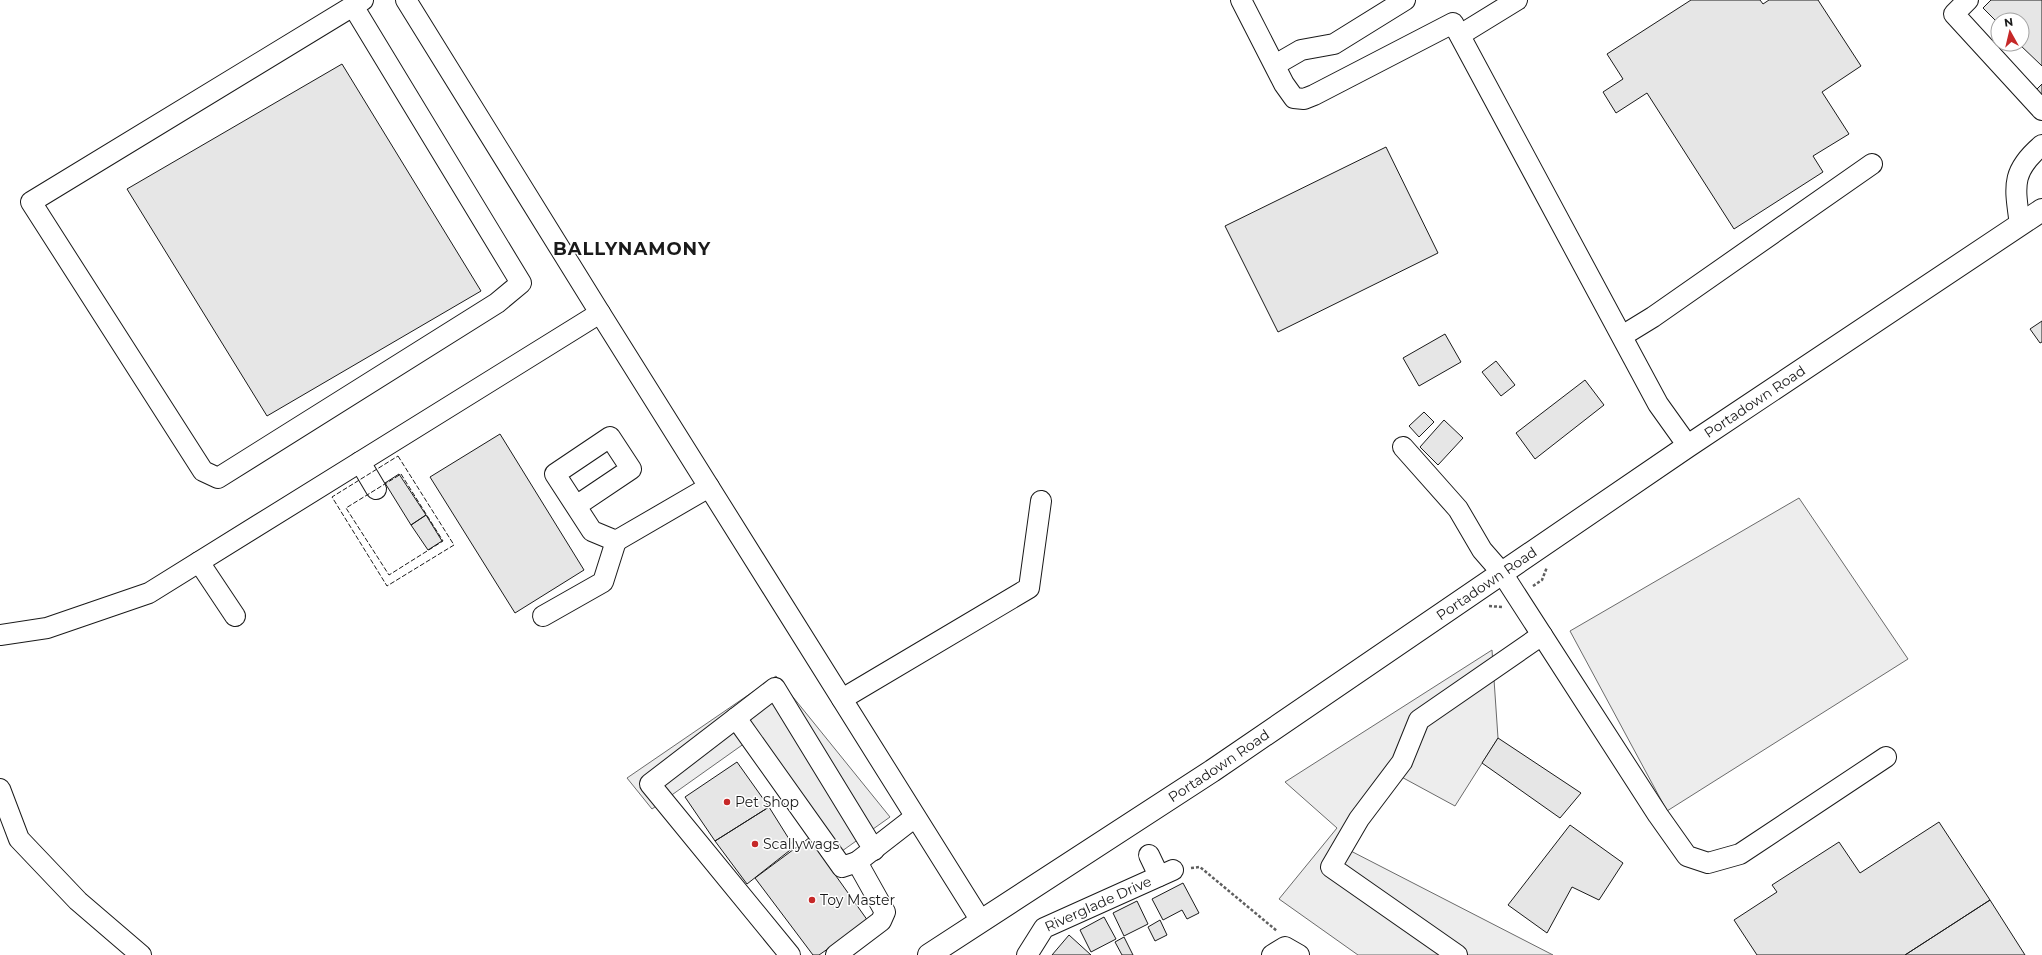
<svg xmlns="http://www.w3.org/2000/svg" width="2042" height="955" font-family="Montserrat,sans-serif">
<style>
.parking{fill:#ededed;stroke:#6a6a6a}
.building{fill:#e6e6e6;stroke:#1a1a1a}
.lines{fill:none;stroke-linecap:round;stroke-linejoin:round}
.minor-casing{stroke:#1a1a1a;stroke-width:22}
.highway-casing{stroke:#1a1a1a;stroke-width:24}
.path{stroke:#5f5f5f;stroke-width:2.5;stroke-dasharray:3 2;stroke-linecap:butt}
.minor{stroke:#fff;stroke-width:20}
.highway{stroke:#fff;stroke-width:22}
.fence{stroke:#1a1a1a;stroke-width:1;stroke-dasharray:5 2;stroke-linecap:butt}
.poi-dot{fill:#c62828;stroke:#fff;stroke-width:1.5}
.labels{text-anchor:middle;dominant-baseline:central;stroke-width:3;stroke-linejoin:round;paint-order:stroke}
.street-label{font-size:14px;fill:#1a1a1a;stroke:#fff}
.poi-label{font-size:14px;fill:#1a1a1a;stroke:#fff;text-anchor:start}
.district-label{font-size:18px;font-weight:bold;letter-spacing:1px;fill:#1a1a1a;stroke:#fff}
</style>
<rect width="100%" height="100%" fill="#fff"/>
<path class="parking" d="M1799,498L1908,659L1667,811L1570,631Z
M1492,650L1498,738L1455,806L1396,774L1345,848L1553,955H1358L1279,899L1337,828L1285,782Z
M776,676L890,817L835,856L745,743L652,809L627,778Z"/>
<path class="building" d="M1691,0H1760L1763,4L1769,0H1818L1861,66L1822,92L1849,134L1813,156L1823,172L1734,229L1647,93L1616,113L1603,92L1623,79L1607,54Z
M1991,0H2042V66L2019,44H2022V20H1998V23L1983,8Z
M342,64L481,291L267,416L127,189Z
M2042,84V100L2034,92Z
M1386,147L1438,253L1278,332L1225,226Z
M2042,321V342L2040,343L2030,329Z
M1445,334L1461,362L1419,386L1403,358Z
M1496,361L1515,385L1501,396L1482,372Z
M1585,380L1604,405L1535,459L1516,433Z
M1424,412L1434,422L1419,437L1409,426Z
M1444,420L1463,438L1438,465L1420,447Z
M500,434L584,570L515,613L430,477Z
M399,474L426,515L411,525L385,483Z
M426,515L442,541L428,550L411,525Z
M1498,738L1581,793L1560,818L1482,763Z
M737,762L769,807L715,841L685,797Z
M769,807L794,847L747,884L715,841Z
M1939,822L1990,900L1905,955H1757L1734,920L1777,892L1772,885L1839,842L1860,873Z
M1570,825L1623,863L1599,900L1572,887L1547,933L1508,905Z
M809,838L868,921L819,955H813L755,878Z
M1183,883L1199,913L1187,919L1182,910L1163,920L1152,899Z
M1990,900L2025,955H1905Z
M1137,901L1148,924L1124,936L1113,913Z
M1104,917L1116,939L1091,952L1080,930Z
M1160,920L1167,935L1155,941L1148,927Z
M1069,935L1091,955H1052Z
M1124,937L1133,955H1122L1115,942Z"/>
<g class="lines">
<defs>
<g id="minor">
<path d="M406,0L600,313L981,921"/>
<path d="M1241,0L1284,84L1294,98L1304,99L1314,95L1453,23L1658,404L1688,446"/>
<path d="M1968,0L1954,14L2042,110"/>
<path d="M353,6L521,283L497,303L218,478L203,471L31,202L353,6L363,0"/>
<path d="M1460,35L1517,0"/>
<path d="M1275,65L1301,50L1334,44L1405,0"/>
<path d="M2020,225C2015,187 2010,172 2042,145"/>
<path d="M1622,336L1653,317L1872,164"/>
<path d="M1403,447L1458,509L1482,550L1502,573L1658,815L1687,856L1708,863L1740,854L1886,757"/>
<path d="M360,462L376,489"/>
<path d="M576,506L631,469L610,437L555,474L592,531L616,541L709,487"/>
<path d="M199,562L235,616"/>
<path d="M543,616L603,582L616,541"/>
<path d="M0,635L47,628L149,593L600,313"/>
<path d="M842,699L1029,588L1041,501"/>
<path d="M736,718L842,867L857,862"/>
<path d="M0,789L19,839L78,901L141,955"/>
<path d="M1149,855L1159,876"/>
<path d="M790,955L650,784L775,688L874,850"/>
<path d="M836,955L881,921L885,912L857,862L915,817"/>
<path id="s1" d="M1027,955L1044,928L1173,870"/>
<path d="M1272,955L1285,947L1299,955"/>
<path d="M1457,955L1331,867L1359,819L1402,762L1419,720L1542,635"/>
</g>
<g id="highway">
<path id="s2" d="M929,955L1212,771L1688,446L2042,210"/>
</g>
</defs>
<use href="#minor" class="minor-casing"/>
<use href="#highway" class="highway-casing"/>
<path class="path" d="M1533,586L1542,580L1547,567
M1489,606L1502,607
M1191,868L1200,867L1277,931"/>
<use href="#minor" class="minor"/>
<use href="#highway" class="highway"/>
<path class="fence" d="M398,456L454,545L387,586L332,497Z
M401,474L443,541L389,575L346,508Z"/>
</g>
<g class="poi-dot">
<circle cx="727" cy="802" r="4"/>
<circle cx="755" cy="844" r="4"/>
<circle cx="812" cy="900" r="4"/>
</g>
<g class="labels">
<g class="street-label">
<text stroke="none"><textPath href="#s2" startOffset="994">Portadown Road</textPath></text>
<text stroke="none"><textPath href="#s2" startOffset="670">Portadown Road</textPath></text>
<text stroke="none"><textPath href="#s2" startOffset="346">Portadown Road</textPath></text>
<text stroke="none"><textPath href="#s1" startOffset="91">Riverglade Drive</textPath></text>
</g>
<g class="poi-label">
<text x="735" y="802">Pet Shop</text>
<text x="763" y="844">Scallywags</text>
<text x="820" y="900">Toy Master</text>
</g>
<g class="district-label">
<text x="632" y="249">BALLYNAMONY</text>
</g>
</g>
<g transform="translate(2010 32) rotate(352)"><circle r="19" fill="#ffffff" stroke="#a3a3a3"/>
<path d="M0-3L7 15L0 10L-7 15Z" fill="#c62828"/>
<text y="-6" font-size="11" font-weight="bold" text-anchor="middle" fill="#1a1a1a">N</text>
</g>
</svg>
